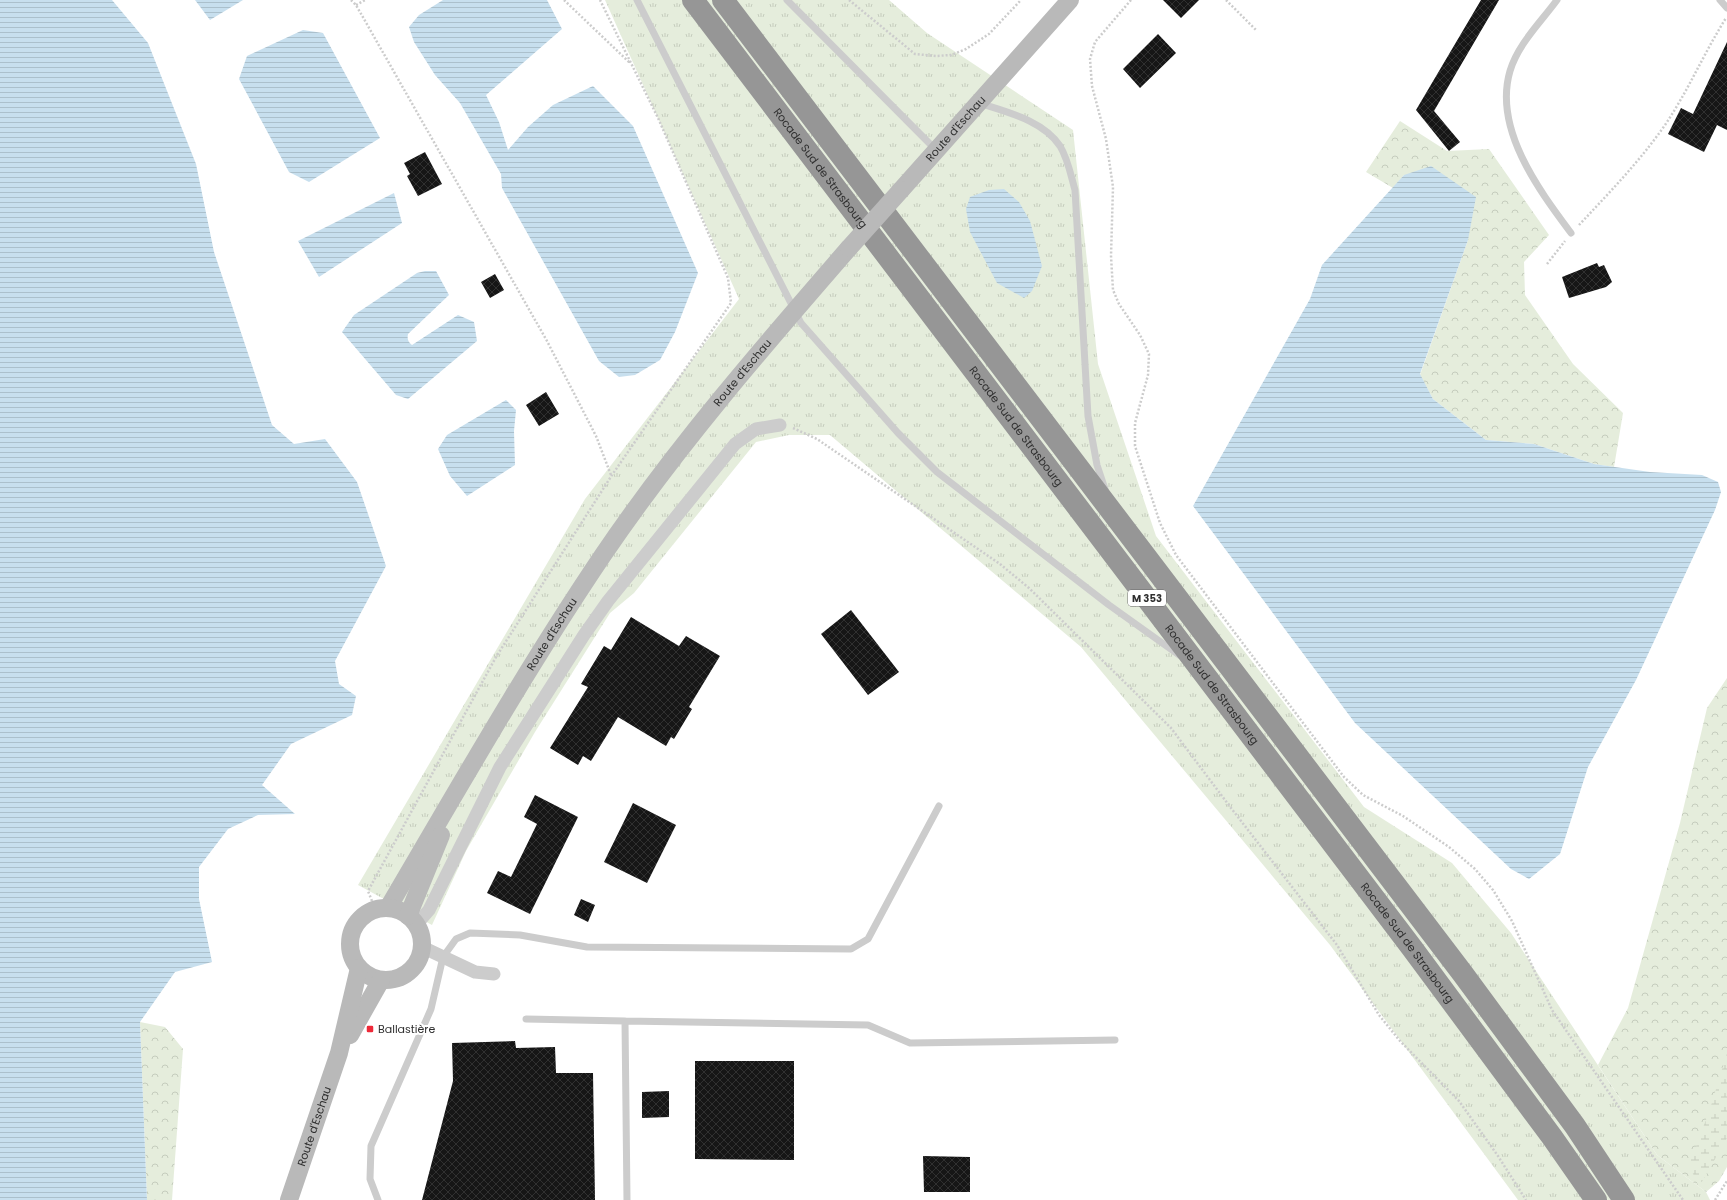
<svg xmlns="http://www.w3.org/2000/svg" width="1727" height="1200" font-family="Poppins,sans-serif">
<style>
.grass{fill:url(#grass-tufts)}
.forest{fill:url(#forest-crowns)}
.wetland{fill:url(#wetland-marsh)}
.water{fill:url(#water-rules)}
.building{fill:url(#building-cross-hatch)}
.lines{fill:none;stroke-linecap:round;stroke-linejoin:round}
.path{stroke:#ccc;stroke-width:2.5;stroke-dasharray:2 2;stroke-linecap:butt}
.lane{stroke:#ccc;stroke-width:7}
.street{stroke:#ccc;stroke-width:13}
.secondary{stroke:#b9b9b9;stroke-width:18}
.highway{stroke:#969696;stroke-width:22}
.secondary-bridge{stroke:#b9b9b9;stroke-width:18}
.poi-dot{fill:#ee2938;stroke:#fff;stroke-width:1.5}
.labels{text-anchor:middle;dominant-baseline:central;stroke-width:4;stroke-linejoin:round;paint-order:stroke}
.shield{fill:#fff;stroke:#6d6d6d;stroke-width:1}
.shield-label{font-size:10px;font-weight:bold;fill:#2f2f2f}
.street-label{font-size:11px;fill:#2f2f2f;stroke:#fff}
.poi-label{font-size:11px;fill:#2f2f2f;stroke:#fff;text-anchor:start}
</style>
<defs>
<pattern id="grass-tufts" width="24" height="20" patternUnits="userSpaceOnUse"><rect width="24" height="20" fill="#e5eddc"/><path d="M3 7l-1-3M5 7V3M7 7l1-3M15 17l-1-3M17 17v-4M19 17l1-3" fill="none" stroke="#c5ccbd"/></pattern>
<pattern id="forest-crowns" width="20" height="18" patternUnits="userSpaceOnUse"><rect width="20" height="18" fill="#e5eddc"/><path d="M2 6a3 3 0 1 1 6 0M12 15a3 3 0 1 1 6 0" fill="none" stroke="#c5ccbd"/></pattern>
<pattern id="wetland-marsh" width="20" height="14" patternUnits="userSpaceOnUse"><rect width="20" height="14" fill="#e5eddc"/><path d="M1 5h8M5 5V1M11 12h8M15 12V8" fill="none" stroke="#c5ccbd"/></pattern>
<pattern id="water-rules" width="6" height="5" patternUnits="userSpaceOnUse"><rect width="6" height="5" fill="#c7dfee"/><path d="M0 2.5h6" fill="none" stroke="#abc0cc"/></pattern>
<pattern id="building-cross-hatch" width="8" height="8" patternUnits="userSpaceOnUse"><rect width="8" height="8" fill="#161616"/><path d="M0 0l8 8M0 8l8-8" fill="none" stroke="#303030"/></pattern>
</defs>
<rect width="100%" height="100%" fill="#fff"/>
<path class="grass" d="M605,0H889L927,33L1073,130L1098,364L1156,536L1364,807L1452,863L1511,933L1657,1155L1706,1192L1710,1200H1518L1330,945L1081,647L830,435H789L756,442L634,593L610,613L535,732L466,851L432,925L358,885L585,499L739,299Z"/>
<path class="forest" d="M1400,121L1447,151L1489,149L1549,235L1524,262L1525,295L1573,364L1623,413L1614,467L1594,464L1534,444L1486,440L1433,399L1420,375L1468,240L1404,175L1393,188L1366,172Z
M1727,678V1167L1719,1181L1706,1192L1657,1155L1598,1065L1628,1008L1680,823L1707,708Z
M140,1022L165,1027L183,1049L172,1200H147Z"/>
<path class="wetland" d="M1727,1053V1138L1699,1187L1689,1165L1710,1109Z"/>
<path class="water" d="M0,0H112L148,43L196,164L214,252L272,425L294,444L325,439L357,482L386,566L335,661L339,684L356,696L352,715L291,744L262,785L295,814L258,815L228,829L199,867V899L212,962L175,972L140,1022L147,1200H0Z
M195,0H243L210,20Z
M443,0H547L562,29L486,95L499,122L508,150L528,127L553,105L593,86L633,126L698,273L675,332L660,360L635,375L619,377L599,361L502,188L501,174L460,103L435,75L414,42L409,27L419,15Z
M303,30L323,33L380,138L309,182L289,172L239,79L247,56Z
M1431,166L1476,197L1468,240L1420,374L1433,399L1486,440L1534,444L1594,464L1650,472L1702,475L1718,482L1721,492L1715,510L1636,680L1588,767L1560,854L1529,879L1511,869L1355,723L1193,506L1310,299L1322,265L1404,175Z
M1004,189L1019,202L1030,221L1042,266L1032,291L1024,298L997,283L970,232L966,209L970,197L989,190Z
M394,193L402,223L319,277L298,241Z
M425,271H436L449,295L408,334C407,339 408,342 412,345L458,315L474,322L477,341L408,399L396,395L342,332L354,315L417,273Z
M506,400L516,410L514,431L515,465L467,496L450,476L438,449L447,435Z"/>
<path class="building" d="M1163,0H1199L1181,18Z
M1481,0H1499L1434,111L1460,142L1449,151L1416,110Z
M1158,34L1176,53L1140,88L1123,69Z
M1727,42V130L1717,125L1704,152L1668,134L1681,108L1693,114Z
M425,152L442,184L418,196L407,176L410,174L404,163Z
M1597,263L1599,267L1604,265L1612,282L1606,287L1569,298L1562,277Z
M495,274L504,290L490,298L481,282Z
M546,392L559,414L539,426L526,405Z
M851,610L899,672L868,695L821,634Z
M631,617L679,646L686,636L720,656L689,707L692,709L674,739L671,737L666,746L618,717L591,761L583,756L578,765L550,748L588,687L581,684L604,646L611,650Z
M535,795L578,817L530,914L487,893L498,871L511,877L537,824L524,817Z
M633,803L676,825L647,883L604,862Z
M581,899L595,905L588,922L574,915Z
M515,1041L516,1048L555,1047L556,1073H593L595,1200H422L453,1081L452,1043Z
M695,1061H794V1160L695,1159Z
M669,1091V1117L642,1118V1092Z
M923,1156L970,1157V1192H924Z"/>
<g class="lines">
<path class="path" d="M351,0L356,5L547,341L596,436L611,475
M564,0L630,63
M849,0L915,54L936,56L951,55L966,49L989,34L1021,0
M1131,0L1095,42L1090,59L1092,86L1106,139L1113,187L1111,256L1113,290L1119,304L1140,335L1149,354L1148,375L1135,423V446L1160,523L1176,555L1344,777L1363,795L1403,816L1449,847L1475,869L1493,890L1512,921L1552,1010L1683,1200
M1226,0L1257,31
M356,5L365,0
M1579,225C1609,193 1640,161 1665,125C1688,91 1704,53 1726,18
M1547,264L1565,241
M793,428L817,439L1000,564L1029,588L1171,728L1231,808L1337,945L1379,1015L1400,1041L1459,1101L1498,1156L1526,1200
M372,901L368,891L496,657L612,475L731,303L728,278L658,118L600,0
M1715,1200L1727,1181"/>
<path class="lane" d="M637,0L801,323L898,433L937,472L1109,605L1179,655
M787,0L936,150
M1557,0C1541,22 1518,44 1510,71C1493,129 1539,190 1571,233
M1720,0L1727,8
M979,103C1006,112 1043,120 1060,146C1068,159 1071,176 1075,190L1088,416L1097,465L1105,489
M526,1019L625,1021L627,1200
M625,1021L868,1025L910,1043L1115,1040
M378,1200L370,1179L371,1146L431,1009L443,957L456,939L470,933L520,935L587,947L851,949L868,939L939,806"/>
<path class="street" d="M416,925L429,910L500,767L584,635L608,601L735,444L756,429L780,425
M422,947L475,972L494,974"/>
<g class="secondary">
<path id="s1" d="M901,190L1070,0"/>
<path id="s2" d="M388,908C458,789 526,669 603,555C677,446 763,347 849,248"/>
<circle cx="386" cy="944" r="36"/>
<path d="M408,916L441,835"/>
<path d="M350,1035L381,980"/>
<path id="s3" d="M289,1200L339,1053L359,968"/>
</g>
<g class="highway">
<path id="s4" d="M693,0L1412,948L1552,1137L1596,1200"/>
<path d="M723,0L1463,974L1575,1126L1624,1200"/>
</g>
<path class="secondary-bridge" d="M849,248L901,190"/>
</g>
<rect class="poi-dot" x="366" y="1025" width="8" height="8" rx="2"/>
<g class="labels">
<rect class="shield" x="1128" y="590" width="38" height="16" rx="3"/>
<g class="shield-label">
<text x="1147" y="598">M 353</text>
</g>
<g class="street-label">
<text stroke="none"><textPath href="#s1" startOffset="82">Route d'Eschau</textPath></text>
<text stroke="none"><textPath href="#s4" startOffset="211">Rocade Sud de Strasbourg</textPath></text>
<text stroke="none"><textPath href="#s2" startOffset="643">Route d'Eschau</textPath></text>
<text stroke="none"><textPath href="#s4" startOffset="535">Rocade Sud de Strasbourg</textPath></text>
<text stroke="none"><textPath href="#s2" startOffset="319">Route d'Eschau</textPath></text>
<text stroke="none"><textPath href="#s4" startOffset="859">Rocade Sud de Strasbourg</textPath></text>
<text stroke="none"><textPath href="#s4" startOffset="1183">Rocade Sud de Strasbourg</textPath></text>
<text stroke="none"><textPath href="#s3" startOffset="78">Route d'Eschau</textPath></text>
</g>
<g class="poi-label">
<text x="378" y="1029">Ballastière</text>
</g>
</g>
</svg>
